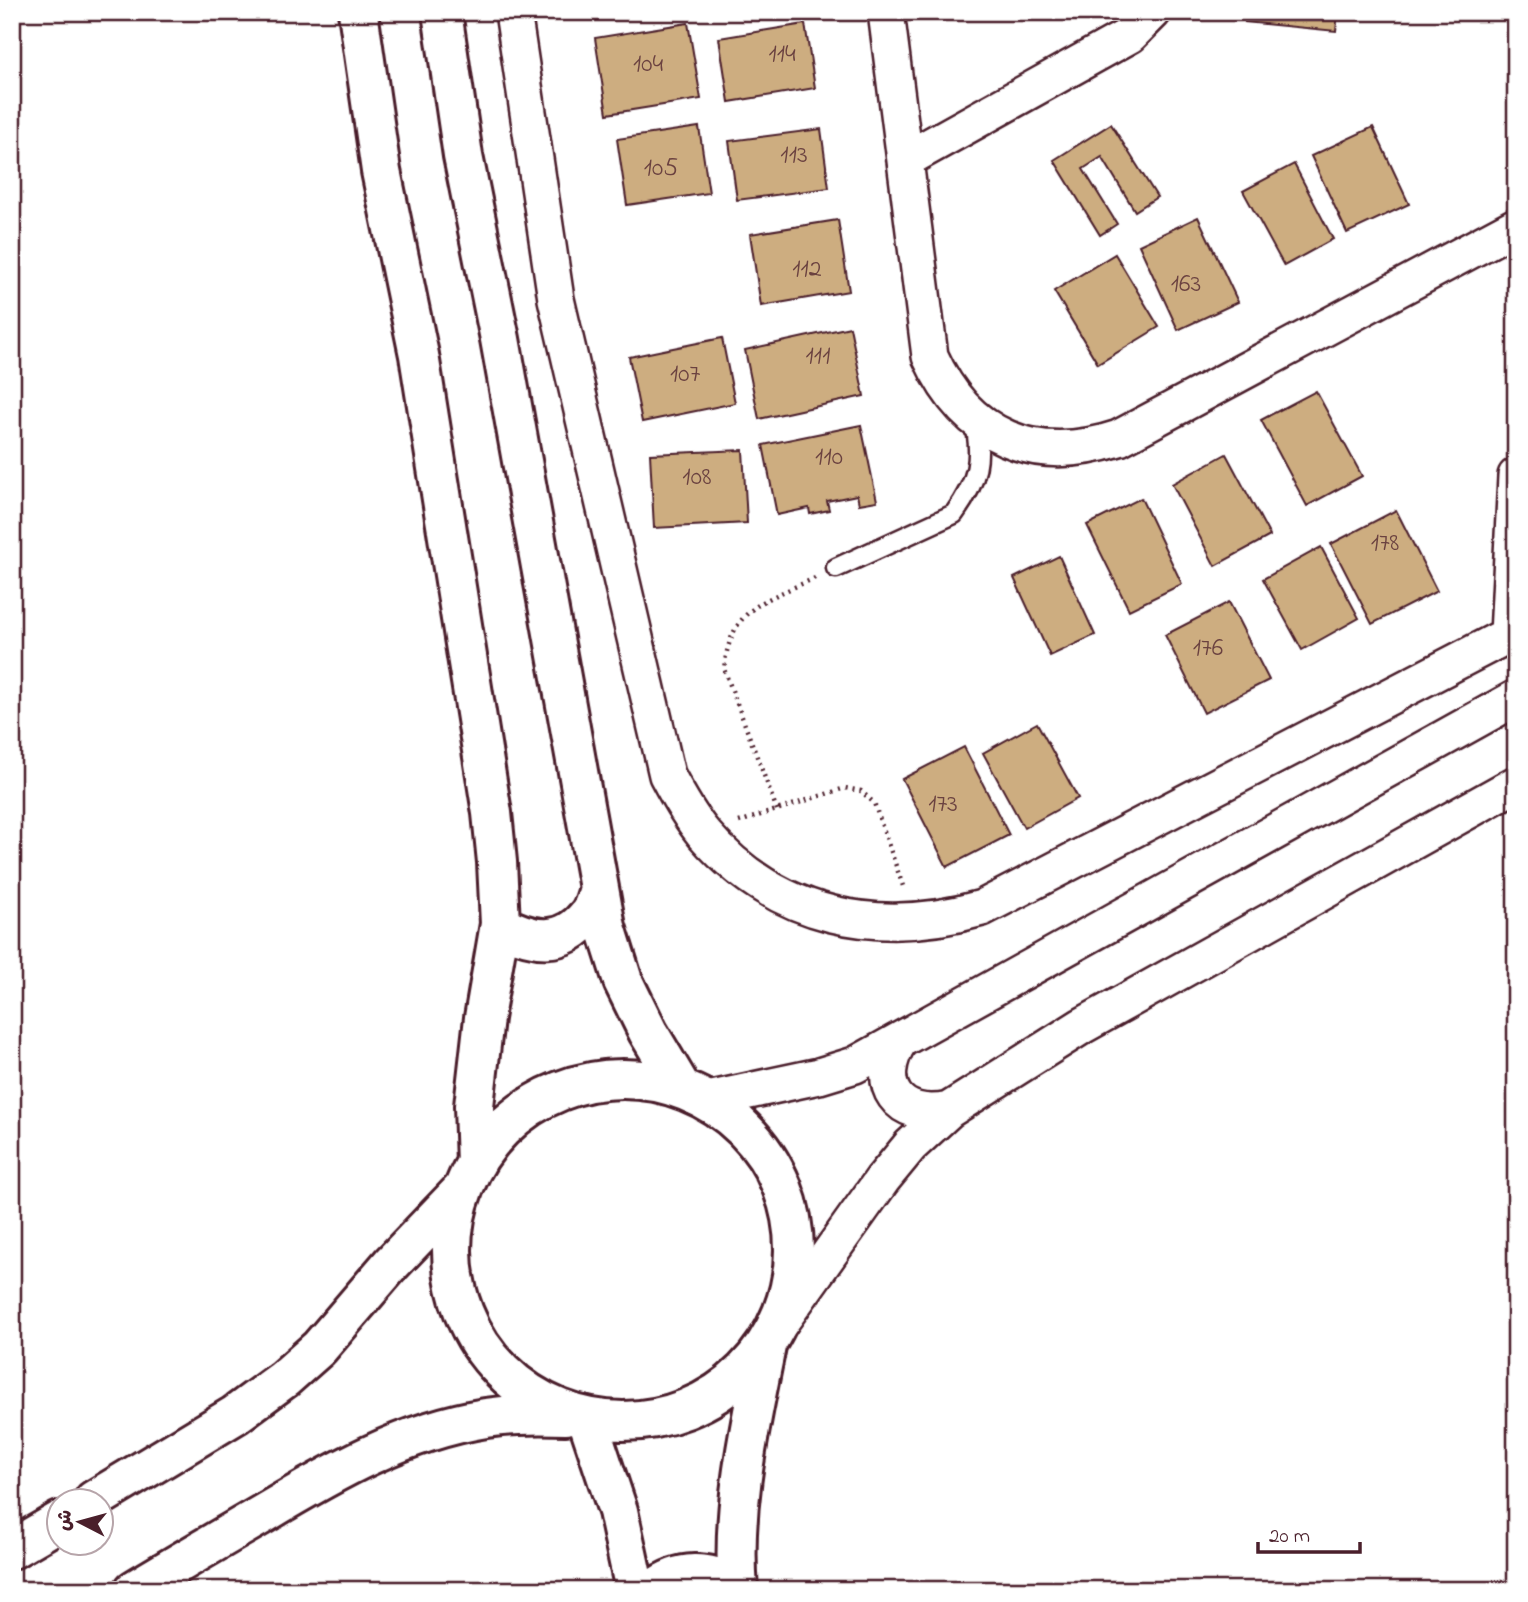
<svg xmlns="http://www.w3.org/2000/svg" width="1528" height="1602" font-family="'Indie Flower','Playpen Sans Arabic',sans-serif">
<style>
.building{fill:#cdad80;stroke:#4a1f2b;stroke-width:2}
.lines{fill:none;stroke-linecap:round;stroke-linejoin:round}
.service-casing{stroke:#4a1f2b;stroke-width:23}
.minor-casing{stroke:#4a1f2b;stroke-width:40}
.tertiary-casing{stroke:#4a1f2b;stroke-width:44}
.path{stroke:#4a1f2b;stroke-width:4.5;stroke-dasharray:2 5;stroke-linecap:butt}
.service{stroke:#fff;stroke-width:18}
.minor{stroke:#fff;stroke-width:35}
.tertiary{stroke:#fff;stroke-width:38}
.labels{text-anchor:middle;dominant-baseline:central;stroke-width:6;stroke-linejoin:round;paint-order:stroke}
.number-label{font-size:26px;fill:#6b4240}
</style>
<rect width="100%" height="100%" fill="#fff"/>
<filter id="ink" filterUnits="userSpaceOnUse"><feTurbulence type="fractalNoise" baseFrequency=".0143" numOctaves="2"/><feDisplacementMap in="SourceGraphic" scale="14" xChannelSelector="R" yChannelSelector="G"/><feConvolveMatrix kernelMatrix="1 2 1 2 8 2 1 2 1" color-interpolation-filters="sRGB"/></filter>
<g filter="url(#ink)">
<path class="building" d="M1246,12H1338L1336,31L1245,22Z
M688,23L701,99L607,114L595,38Z
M805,24L815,88L729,102L719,38Z
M1111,124L1157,197L1135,211L1102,157L1083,169L1117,224L1100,235L1054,160Z
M699,127L709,193L627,205L617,139Z
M1373,127L1409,204L1347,233L1311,156Z
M821,129L829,188L737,200L729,141Z
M1294,164L1333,239L1284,266L1243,191Z
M1198,217L1238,302L1178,330L1139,245Z
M838,220L849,291L761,306L750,234Z
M1115,254L1159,327L1098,364L1054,291Z
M850,327L864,396L759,419L745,350Z
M722,338L735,403L642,422L629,357Z
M1316,391L1362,476L1307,506L1261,420Z
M861,425L877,501L859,504L857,495L827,501L829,510L810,514L809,508L777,515L763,445Z
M743,450L747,523L654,528L650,454Z
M1226,454L1270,536L1215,566L1172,484Z
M1141,498L1182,584L1129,610L1087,525Z
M1396,510L1437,591L1372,624L1331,544Z
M1321,547L1359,618L1302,650L1263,579Z
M1059,556L1095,635L1050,656L1014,578Z
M1229,602L1269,680L1204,713L1165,635Z
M1037,723L1078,798L1024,828L983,753Z
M964,747L1009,835L947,867L902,779Z"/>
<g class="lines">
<defs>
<path id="service" d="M836,568L954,514C978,481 983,458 974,419"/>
<path id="minor" d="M513,12L556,299L667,775C678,796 689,816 704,834C777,918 878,938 982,908L1516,631
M886,12L930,356C967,438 1035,466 1119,438L1516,226
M905,160L1130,35L1153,12
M1508,635L1516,476
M900,1040C872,1084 898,1121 949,1110
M707,1100L819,1076L855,1065L1516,698
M775,1330L882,1180L910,1146L949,1110L1082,1026L1516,784"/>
<path id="tertiary" d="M358,12L381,171L419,355L492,813L497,862L500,924L484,1018L474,1106L476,1163
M442,12L463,156L500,339L606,927L623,981L648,1032L682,1089
M500,924C532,942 563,947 588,915C594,908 596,897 599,889
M452 1250a171 171 0 1 1 342 0a171 171 0 1 1-342 0Z
M587,1418L618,1511L635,1590
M94,1500L235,1415L284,1379L319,1348L391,1264L463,1189
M12,1549L60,1521
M134,1590C177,1564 220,1539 263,1514C333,1472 404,1431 486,1418C513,1414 539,1414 566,1415
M653,1590C681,1568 706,1571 738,1585
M738,1590C731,1507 750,1427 766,1346"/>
</defs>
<use href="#service" class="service-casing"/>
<use href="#minor" class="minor-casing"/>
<use href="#tertiary" class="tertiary-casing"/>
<path class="path" d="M777,810L724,669C731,606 765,601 815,578
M739,822L845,788L861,791L874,803L904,889"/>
<use href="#service" class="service"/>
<use href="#minor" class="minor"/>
<use href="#tertiary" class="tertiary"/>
</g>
</g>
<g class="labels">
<g class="number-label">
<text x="782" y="55">114</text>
<text x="648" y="65">104</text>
<text x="794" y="156">113</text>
<text x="661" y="169">105</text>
<text x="807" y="270">112</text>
<text x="1186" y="285">163</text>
<text x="818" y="357">111</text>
<text x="685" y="375">107</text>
<text x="829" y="458">110</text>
<text x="697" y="478">108</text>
<text x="1385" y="544">178</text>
<text x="1208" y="649">176</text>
<text x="943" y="805">173</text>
</g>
</g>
<rect width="1528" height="1602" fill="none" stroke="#fff" stroke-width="42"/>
<rect x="21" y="21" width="1486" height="1560" fill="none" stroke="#4a1f2b" stroke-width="2.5" filter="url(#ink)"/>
<g transform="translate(80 1522) rotate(276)"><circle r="33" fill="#ffffff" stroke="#b7a5aa" stroke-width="2"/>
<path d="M0-5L12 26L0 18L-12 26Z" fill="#4a1f2b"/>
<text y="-10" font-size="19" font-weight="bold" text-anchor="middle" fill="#4a1f2b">ش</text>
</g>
<path d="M1258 1542v10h102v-10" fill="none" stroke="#4a1f2b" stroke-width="3.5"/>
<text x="1269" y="1542" font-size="21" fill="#4a1f2b" stroke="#ffffff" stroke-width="5" paint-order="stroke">20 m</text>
</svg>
